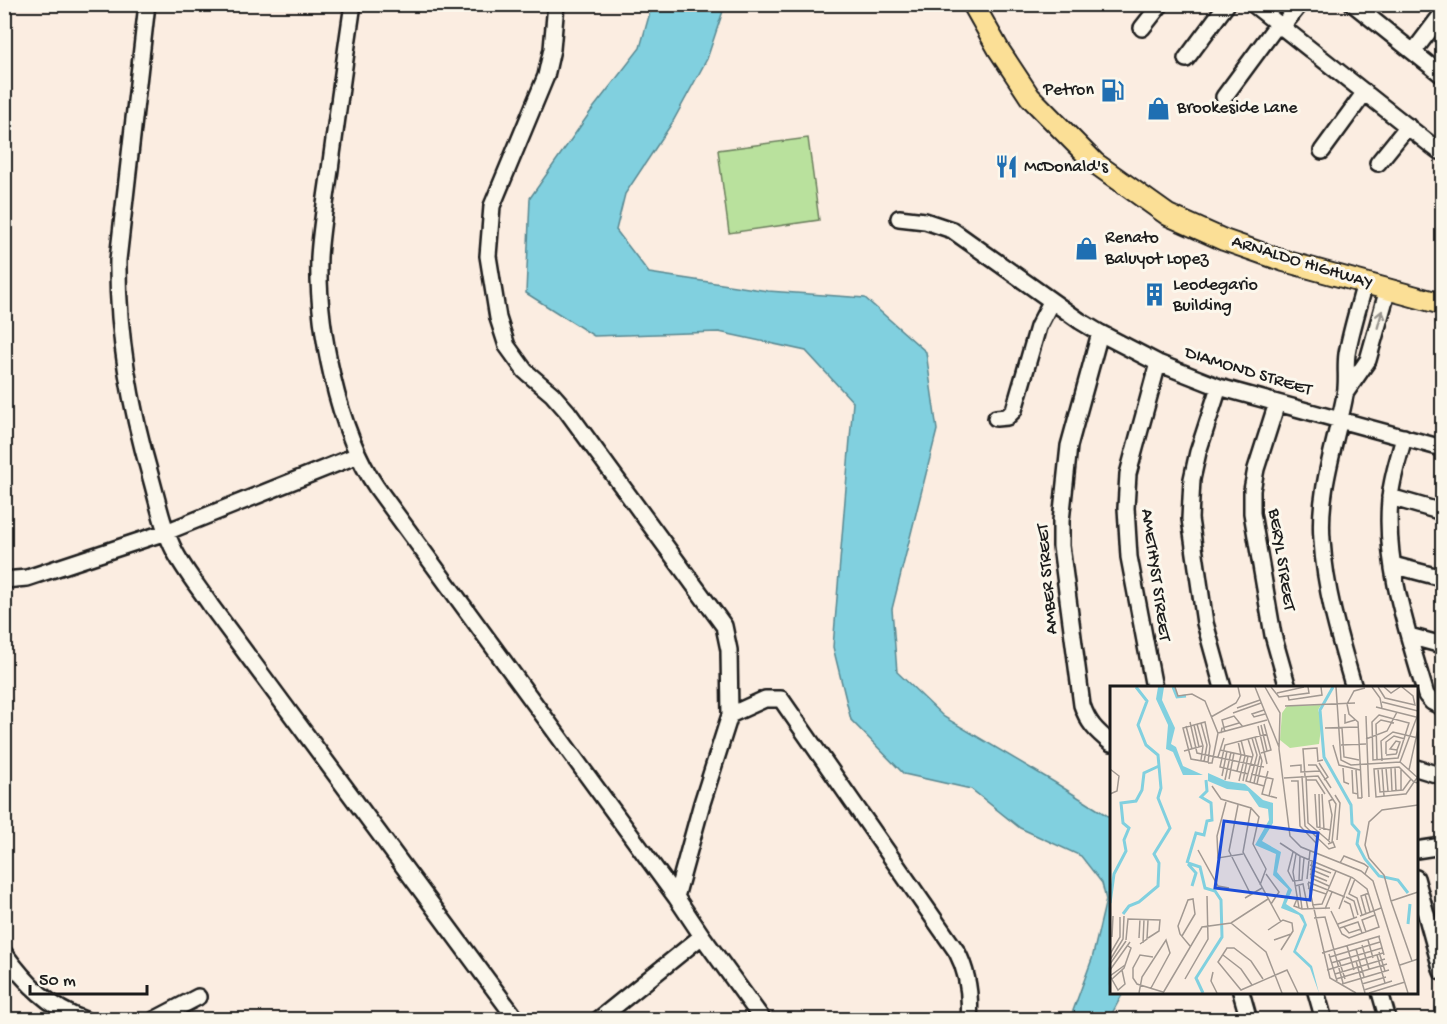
<svg xmlns="http://www.w3.org/2000/svg" width="1447" height="1024" font-family="'Gochi Hand',sans-serif">
<style>
.green{fill:#b9e19d;stroke:#6a7e5c;stroke-width:1.5}
.water{fill:#81d0df;stroke:#598891;stroke-width:1.5}
.lines{fill:none;stroke-linecap:round;stroke-linejoin:round}
.minor-casing{stroke:#1c1c1c;stroke-width:20}
.major-casing{stroke:#1c1c1c;stroke-width:24}
.minor{stroke:#fbf7ec;stroke-width:15}
.major{stroke:#fbdf96;stroke-width:20}
.oneway{stroke:#97948e}
.labels{text-anchor:middle;dominant-baseline:central;stroke-width:6;stroke-linejoin:round;paint-order:stroke}
.poi-label{font-size:18px;fill:#1c1c1c;stroke:#fbf7ec;text-anchor:start}
.street-label{font-size:18px;fill:#1c1c1c;stroke:#fbf7ec}
.inset-river{fill:none;stroke:#81d0df;stroke-width:3}
.inset-road{fill:none;stroke:#a29992;stroke-width:1.5}
.view{fill:#1d4ed8;fill-opacity:0.15;stroke:#1d4ed8;stroke-width:3}
.inset-edge{fill:none;stroke:#1c1c1c;stroke-width:3}
</style>
<rect width="100%" height="100%" fill="#fbede1"/>
<filter id="ink" filterUnits="userSpaceOnUse"><feTurbulence type="fractalNoise" baseFrequency=".0167" numOctaves="2"/><feDisplacementMap in="SourceGraphic" scale="12" xChannelSelector="R" yChannelSelector="G"/><feConvolveMatrix kernelMatrix="1 2 1 2 8 2 1 2 1" color-interpolation-filters="sRGB"/></filter>
<g filter="url(#ink)">
<path class="green" d="M808,138L819,220L729,233L718,150Z"/>
<path class="water" d="M652,5H725L707,59L672,123L625,194L616,230L649,273L768,291L865,298L926,352L937,430L892,609L897,672L944,717L1054,782L1111,818V992L1123,993L1109,1019H1070L1092,959L1106,900L1102,883L1081,856L1020,828L971,789L904,774L851,720L833,647L853,402L806,351L719,332L594,336L526,293L530,198L591,111L640,48Z"/>
<g class="lines">
<defs>
<path id="minor" d="M147,4L118,260C117,335 130,406 151,478C158,503 163,529 175,552C185,571 199,588 211,606L517,1020
M353,4C345,57 338,110 331,162C327,194 321,225 319,257C317,326 337,430 377,488L676,897L702,936L763,1020
M556,4L552,49L546,76L492,206L488,256L498,318L507,346L525,371L552,394L567,411L724,626L729,650L730,715L702,803L676,897
M1253,4L1431,145L1439,151L1442,150
M1353,4L1442,75
M1142,28L1161,4
M1281,28L1300,4
M1414,51L1442,14
M1186,59L1227,4
M1224,97L1277,25
M1322,151L1365,92
M1378,163L1408,126
M899,218L925,221L952,230L1080,321L1100,333L1158,363L1219,387L1442,448
M1100,333L1069,446L1061,521V546L1082,705C1088,723 1096,731 1111,743
M1219,387L1198,452L1192,479L1190,519L1205,623L1223,688
M1346,392L1368,360L1388,289
M1277,403L1256,469L1252,490V513L1273,635L1288,688
M996,418L1007,417L1014,410L1038,327L1051,302
M1404,437C1399,458 1391,479 1390,500C1384,566 1408,633 1426,695L1432,702L1442,707
M1390,497L1442,512
M1393,565L1442,578
M4,580L27,578L166,532L358,455
M1409,636L1442,645
M1154,688L1129,557L1126,508L1128,474L1158,363
M1354,688C1340,640 1325,591 1322,540C1318,490 1336,443 1345,395C1348,382 1345,368 1347,354C1351,330 1359,306 1365,283
M730,715L765,699H781L957,952C968,973 971,995 969,1020
M1416,768L1442,776
M1416,850L1442,846
M1416,878L1442,972
M4,953C26,983 49,1008 85,1020
M1241,992L1249,1020
M1316,992L1324,1020
M1380,992L1388,1020
M154,1020L198,997
M598,1020L702,936"/>
<path id="major" d="M973,4L999,50L1030,97L1095,163L1168,215L1224,240L1284,261L1442,304"/>
</defs>
<use href="#minor" class="minor-casing"/>
<use href="#major" class="major-casing"/>
<use href="#minor" class="minor"/>
<use href="#major" class="major"/>
</g>
<defs><path id="oneway-shaft" d="M-6 0H5M1.5-3L5.5 0L1.5 3" fill="none" stroke-width="1.6" stroke-linecap="round" stroke-linejoin="round" transform="scale(1.5)"/></defs>
<use class="oneway" href="#oneway-shaft" transform="translate(1380 319) rotate(-75)"/>
</g>
<defs>
<symbol id="fuel-bare" viewBox="-9 -9 18 18"><path d="M-5.5-6h7V0h2V4h1.3V-2.5L3-4.5l.8-.8L6-3V5H2.5V1h-1V6h-7ZM-4.2-4.7v3.2H.2V-4.7Z" fill="#1f6fb2" stroke="#fbf7ec" stroke-width="2.5" paint-order="stroke"/></symbol>
<symbol id="shop-bare" viewBox="-9 -9 18 18"><path d="M-5-2.5h2.3a2.7 3.5 0 0 1 5.4 0H5L5.5 6h-11ZM-1.5-2.5h3a1.5 2.3 0 0 0-3 0Z" fill="#1f6fb2" stroke="#fbf7ec" stroke-width="2.5" paint-order="stroke"/></symbol>
<symbol id="restaurant-bare" viewBox="-9 -9 18 18"><path d="M-5-6h1v4h1v-4h1v4h1v-4h1v5L-1.5 .5V6h-2V.5L-5-1ZM5-6V6H3V1.5H1.5Q1.5-4 5-6Z" fill="#1f6fb2" stroke="#fbf7ec" stroke-width="2.5" paint-order="stroke"/></symbol>
<symbol id="building-bare" viewBox="-9 -9 18 18"><path d="M-4-6H4V6H1V3H-1V6H-4ZM-2.5-4.3h1.7v1.8h-1.7ZM.8-4.3h1.7v1.8H.8ZM-2.5-1h1.7V.8h-1.7ZM.8-1h1.7V.8H.8Z" fill="#1f6fb2" stroke="#fbf7ec" stroke-width="2.5" paint-order="stroke"/></symbol>
</defs>
<g fill-rule="evenodd">
<use href="#fuel-bare" x="1096" y="74" width="33" height="33"/>
<use href="#shop-bare" x="1142" y="92" width="33" height="33"/>
<use href="#restaurant-bare" x="990" y="150" width="33" height="33"/>
<use href="#shop-bare" x="1070" y="232" width="33" height="33"/>
<use href="#building-bare" x="1138" y="278" width="33" height="33"/>
</g>
<g class="labels">
<g class="poi-label">
<text x="1094" y="90" text-anchor="end">Petron</text>
<text x="1177" y="108">Brookeside Lane</text>
<text x="1024" y="167">McDonald's</text>
<text x="1105" y="238">Renato<tspan x="1105" dy="21">Baluyot Lopez</tspan></text>
<text x="1173" y="285">Leodegario<tspan x="1173" dy="21">Building</tspan></text>
</g>
<g class="street-label">
<text transform="translate(1302 263) rotate(17)">ARNALDO HIGHWAY</text>
<text transform="translate(1248 372) rotate(17)">DIAMOND STREET</text>
<text transform="translate(1281 560) rotate(81)">BERYL STREET</text>
<text transform="translate(1155 575) rotate(82)">AMETHYST STREET</text>
<text transform="translate(1048 579) rotate(-95)">AMBER STREET</text>
</g>
</g>
<g transform="translate(1110 686)">
<rect width="308" height="308" fill="#fbede1"/>
<path d="M211,19L208,24L212,34L209,58L180,62L170,54L172,27L177,20Z" fill="#b9e19d"/>
<path d="M48,1H54L52,14L65,42L61,58L66,61L73,80L93,89H73L63,66L56,63L58,39L46,13ZM98,87L116,95L135,98L153,114L163,117V137L152,155L171,166L167,186L182,204L176,218L193,229L197,239L186,265L202,280L209,307L200,282L183,266L194,238L189,229L171,222L178,203L163,189L166,168L145,159L159,134L158,123L149,121L138,105L117,103L98,95Z" fill="#81d0df"/>
<path class="inset-river" d="M63,1L67,11L76,10M223,1L210,24L214,71L241,119L242,138L249,146L247,158L255,173L269,190L288,194L298,207M77,177L86,147L94,149L97,135L102,134L101,117L91,111L97,105L96,94M78,177L90,181L95,202L105,205L111,214L112,251L86,292L93,307M78,178L86,187L82,200M0,217L4,188L16,165L14,154L19,142L13,137L11,117L26,115L32,104L34,87L49,80M13,228L19,220L29,216L48,200L49,177L44,168L60,142L48,112L51,102L48,69L36,59L28,39L37,15L26,1M298,238L300,218"/>
<path class="inset-road" d="M65,1L68,10L82,8L95,15L108,47L157,34M145,1L169,61M155,1L170,27L169,63M161,1L169,11L199,7L198,1M226,1L231,74L241,79L290,76L308,92M262,1L270,12L272,22M268,1L275,12L305,19L303,10L292,1M274,1L281,7L290,1M167,7L194,1M178,10L179,14L212,9L211,1M272,16L308,25M175,20L245,17M266,21L306,31M127,22L150,14M154,24L142,28L144,31L155,28M123,27L151,17M235,28V37L245,34M269,29L299,37L288,72L263,74L262,36ZM256,30L259,111M101,31L126,17L130,10L128,1M80,36L87,67L154,81M95,36L100,60L98,76L81,73L73,42ZM91,37L97,59L94,76M87,38L93,60L91,74M84,39L89,61M151,39L157,65M76,40L82,63M148,40L157,78M215,42L248,41M232,42L234,71L249,74M115,46L112,34L124,30L133,41M111,47L112,42L129,37M145,51L152,75L147,98M138,53L143,69L136,95L154,100M256,53L277,45L287,26M223,59L229,79L250,84M231,59L256,58M169,63L180,150L191,161L251,185L263,195L298,307M110,64L142,71M74,65L92,60M151,67L161,64L154,38M276,68V56L284,50L295,53M276,69L286,68L287,66V64L290,56L286,55L280,63L287,64M108,71L114,52M267,73L266,38L271,34L284,37M272,75L271,55L283,46L308,52M290,76L308,28M98,77H102L108,47M209,77L218,91L214,94M198,79H206L221,102M180,80L191,79V86L210,85M285,81L286,105M233,82L234,96L239,98M272,82L274,110M276,82L278,105M281,82L282,105M0,83L9,90L7,105L0,108M268,83L270,106L293,104L301,93M242,84L243,107L248,108M246,84L248,112H252M299,84L308,43M127,85L131,69L128,55M158,85L152,108L167,112M138,88L110,81L115,59L157,48M141,88L163,93L159,110M112,90L117,65M192,90L195,140L219,163L225,161L223,156L218,158M195,90L193,63L207,62L208,75L213,74M196,90L198,137L220,156M174,92L208,90L226,118L222,156M307,92L304,96L296,108H295L266,111L264,83L289,81L304,96L308,97M119,93L124,67M115,94L121,66M196,94H206L215,108M129,95L135,70L131,54M133,95L138,70M181,95H188L190,140L206,157L208,155M140,96L147,69L142,52M144,97L150,70M102,100L111,113L141,122L149,131L143,158L156,183L150,199M291,104V83M205,108L207,141L220,144M209,108L210,144M212,108L214,144M225,109L230,117L227,154M252,112L248,36L239,28L237,18L244,5L255,2M116,116L107,150L108,172L133,168M128,119L119,165L141,209M141,122L133,166L171,236M219,154L222,129L219,115L223,113M170,157L190,170L243,192M88,164L108,200L119,202M183,166L178,185L183,195L192,194L194,172M186,168L183,186L189,222M202,175L201,192L219,200M230,177L234,170L254,178L258,181L255,188M200,179L221,187M200,183L219,191M156,188L169,206L161,218M200,188L217,195M197,193L200,165M245,193L239,208L247,212L252,229M189,195L190,170M198,196L235,211M198,197L220,292L246,307M189,199L192,223M185,200L193,198L198,223M198,202L216,208M255,208L260,226M236,211L244,215L248,229M135,212L152,202M187,213L184,220L192,223L220,222M234,215L240,218L244,232M281,215L274,189L259,172L255,159L259,136L272,124L308,119M202,219L212,218L226,185M215,223L222,206M229,223L241,191M221,225L232,248L239,252L269,241L257,203L243,192M256,228L251,210L259,207M250,230L271,222M204,232L215,231L233,297M121,237L156,266L172,307M228,238L247,231M234,241L239,247L251,243M230,242L248,236L252,247M158,244L173,234L182,237L183,245L171,264M256,246L252,234L265,229M72,250L85,228L83,213L78,214L68,240L70,248L80,260M2,251L3,230M269,251L274,269M29,252L30,233M16,254L18,233L50,234L49,245L38,252M164,254L181,248M258,254L263,272M33,257L34,233M30,258L37,253L38,234M252,259L259,283M237,260L244,284M246,263L254,291M269,266L275,285M212,267L270,250M0,268L10,251V231M219,268L227,295M113,269L131,283L142,299M267,269L275,297M43,271L30,269L23,282V292L27,298L53,306M220,271L270,256M0,274L13,253L14,230M229,274L235,293M246,275L255,307M302,275L281,215L308,206M221,277L272,262M0,278L16,255M290,279L308,273M0,284L20,256M12,284L15,298L8,304L0,290L15,279M217,284L273,267M103,286L101,295L107,307M225,288L275,273M2,293L14,282L21,262L18,260M75,293L98,253L97,210M153,293L141,275L124,262H117L108,276L131,304L177,284L188,307M226,293L277,278M232,298L279,284M252,298L276,291M254,304L282,295M29,307L32,291L56,254L60,267L41,302M53,307L92,241L121,237L158,213M259,307L295,296"/>
<path class="view" d="M114,135L208,147L200,214L105,202Z"/>
<rect width="308" height="308" class="inset-edge"/>
</g>
<rect width="1447" height="1024" fill="none" stroke="#fbf7ec" stroke-width="24"/>
<rect x="12" y="12" width="1423" height="1000" fill="none" stroke="#1c1c1c" stroke-width="2" filter="url(#ink)"/>
<path d="M30 985v9h117v-9" fill="none" stroke="#1c1c1c" stroke-width="3"/>
<text x="39" y="985" font-size="18" fill="#1c1c1c" stroke="#fbf7ec" stroke-width="4.5" paint-order="stroke">50 m</text>
</svg>
